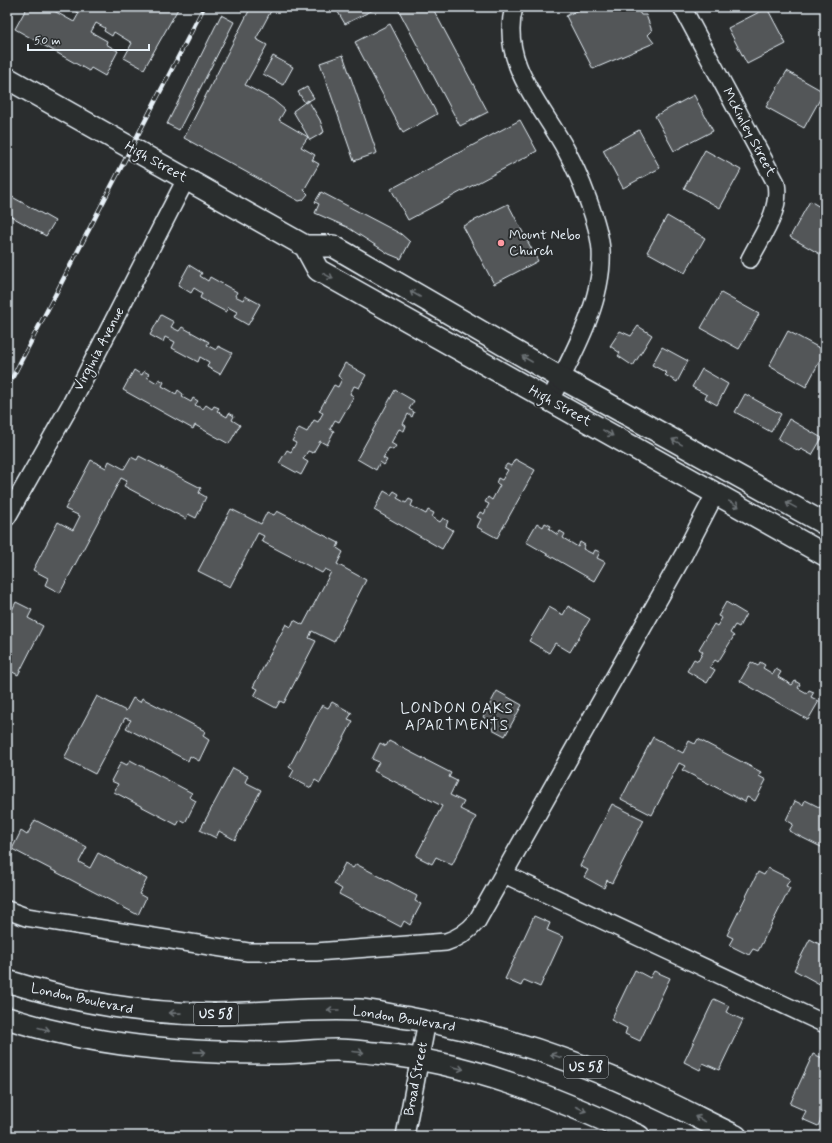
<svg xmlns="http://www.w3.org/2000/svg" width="832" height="1143" font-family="Mynerve,sans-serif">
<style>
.building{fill:#535759;stroke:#e8f1f8}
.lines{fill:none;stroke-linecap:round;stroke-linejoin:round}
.minor-casing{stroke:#e8f1f8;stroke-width:20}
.major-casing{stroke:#e8f1f8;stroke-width:24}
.minor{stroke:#2a2d2e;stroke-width:17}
.major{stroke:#2a2d2e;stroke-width:21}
.rail-casing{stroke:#e8f1f8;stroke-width:4.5}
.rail{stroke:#2a2d2e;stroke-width:3;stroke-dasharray:9;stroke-linecap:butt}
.oneway{stroke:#6c7275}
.poi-dot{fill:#ff9aa2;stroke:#2a2d2e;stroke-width:1.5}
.labels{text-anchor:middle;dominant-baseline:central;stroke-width:4;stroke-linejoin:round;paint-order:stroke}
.shield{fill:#2a2d2e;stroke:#afb6bb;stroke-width:1}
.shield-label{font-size:13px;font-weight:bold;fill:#e8f1f8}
.street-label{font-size:14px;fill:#e8f1f8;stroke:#2a2d2e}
.poi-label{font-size:14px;fill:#e8f1f8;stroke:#2a2d2e;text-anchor:start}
.neighbourhood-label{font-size:15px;letter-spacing:1px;fill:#e8f1f8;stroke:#2a2d2e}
</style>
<rect width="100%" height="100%" fill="#2a2d2e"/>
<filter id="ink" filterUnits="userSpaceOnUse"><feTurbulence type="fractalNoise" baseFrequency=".025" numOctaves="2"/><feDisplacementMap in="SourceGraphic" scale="8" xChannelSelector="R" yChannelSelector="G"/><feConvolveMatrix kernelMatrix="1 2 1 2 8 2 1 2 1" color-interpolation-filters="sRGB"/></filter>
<g filter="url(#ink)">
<path class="building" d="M27,7H47L74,22L79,13L68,7H179L144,69L124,58L132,43L114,32L112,36L104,31L105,28L96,23L91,32L107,41L106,44L118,51L105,76L91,68L89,71L15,29Z
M251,7H273L256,39L267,45L245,85L273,100L285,110L279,120L308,137L301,147L315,155L312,160L319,164L304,190L308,194L303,200L299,201L184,138Z
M335,7H379L345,24Z
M397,7H432L488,112L460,126Z
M584,7H636L641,15H646L652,31L648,35L654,43L593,69L566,16Z
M767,8L786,44L747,64L728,28Z
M221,15L234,22L179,130L167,124Z
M390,24L437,114L403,133L355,42Z
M343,55L377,153L354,161L320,63Z
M273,56L293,67L283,85L263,74Z
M787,71L824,92L804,128L766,107Z
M307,87L314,98L305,103L298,92Z
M694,95L713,131L674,151L655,116Z
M308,100L320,120L324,132L310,140L293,111Z
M520,120L537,151L408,220L391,189Z
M639,130L660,168L623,188L603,150Z
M705,150L741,170L720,208L684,188Z
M321,192L401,234L410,242L401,259L389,254L347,227L315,213L319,204L315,202Z
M7,194L55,221L46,236L7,214Z
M810,201L825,210V257L790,237Z
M508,204L538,261L494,284L463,226Z
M667,216L705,238L685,273L647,252Z
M189,265L202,273L200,276L208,281L210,277L237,292L235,296L243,300L245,296L260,304L248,325L234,317L237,312L228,307L226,312L200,298L202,293L194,288L191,293L178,285Z
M721,293L759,314L739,349L701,328Z
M161,315L174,322L171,327L179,331L182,327L209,342L207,345L216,350L218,346L232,353L220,374L207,367L209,362L200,357L198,362L172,348L175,342L165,337L163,342L150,335Z
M638,326L652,335L633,366L618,356L620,353L610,346L620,331L631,336Z
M788,331L825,351L806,387L769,366Z
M662,347L688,361L677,382L665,375L667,373L652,365Z
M345,363L366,375L359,388L354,386L350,394L354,396L339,422L335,420L330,429L334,431L327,445L320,441L313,453L308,451L303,459L308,462L301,475L279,463L287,450L291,452L296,443L292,441L299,428L307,432L314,420L318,422L323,413L319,411L334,385L338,387L342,379L338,376Z
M702,369L728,384L717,405L705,398L707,395L692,387Z
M134,370L142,375L144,371L149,374L147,377L157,383L159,379L164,382L162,386L176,394L178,390L183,394L182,397L191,402L193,398L198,401L195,405L203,409L206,405L212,409L214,406L219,408L217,411L227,417L229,413L234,416L232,420L240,425L229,444L195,425L193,429L123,390Z
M395,390L414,401L409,409L414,412L412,417L408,414L403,424L406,426L404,431L399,429L391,443L396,446L393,450L389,448L383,458L387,460L384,465L380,462L376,470L357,459Z
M745,394L781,414L771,432L735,412Z
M789,419L822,438L812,455L801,449L799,451L778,439Z
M825,450V462L820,459Z
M139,456L201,488L199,493L206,497L196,518L188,514L186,519L124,486L127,481L121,478L60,593L45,585L48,578L33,570L58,522L73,530L80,516L65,509L91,460L106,468L109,461L124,469L131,457L137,460Z
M515,459L535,470L497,538L477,527L481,519L477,517L480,512L484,514L489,504L485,502L488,497L492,500L500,485L496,483L498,478L502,480L508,470L504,468L507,464L511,466Z
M384,491L391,495L394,491L399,494L397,498L406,503L409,499L413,501L411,506L426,514L428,510L434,513L432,517L440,522L443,518L448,521L446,526L453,530L442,549L374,510Z
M231,509L261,524L267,512L274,515L277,511L339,543L337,548L343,552L337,564L366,580L334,642L312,631L309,638L316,641L284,703L280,701L276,708L254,696L258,689L253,687L286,624L291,627L294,620L303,625L331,572L325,569L322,573L261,541L264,536L258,533L230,587L198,571Z
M537,523L543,527L545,523L551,526L549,529L558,535L560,531L565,534L563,538L578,547L580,542L585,545L583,549L593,554L595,550L600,552L597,558L605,562L594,581L526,542Z
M16,602L32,610L28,618L43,626L18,675L7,669V620Z
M726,602L746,614L739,627L735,625L730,633L734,636L718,662L715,660L710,667L715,670L707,683L687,671L694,659L698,661L703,652L699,649L714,624L717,626L722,618L718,616Z
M568,606L590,619L570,652L555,643L549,653L529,641L549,607L563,615Z
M751,662L758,666L760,662L765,665L763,668L773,674L776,669L781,672L778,677L792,685L795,681L800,684L798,688L807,693L809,690L814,692L811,697L819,701L808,720L740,681Z
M497,691L522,705L505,736L492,729L495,724L483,717Z
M97,696L126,711L133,698L140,702L142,698L205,731L203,736L209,740L199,761L190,756L188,761L126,728L131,720L125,718L95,774L64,758Z
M332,702L352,713L348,719L353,721L320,783L315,780L311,788L290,777L294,770L289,767L322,705L328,708Z
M653,737L683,753L689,741L695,744L698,739L761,772L759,776L766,780L755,801L747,797L745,802L682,770L685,766L679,763L652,815L621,799Z
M389,741L451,773L449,777L457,781L450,795L464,802L460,809L476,817L452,865L436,857L432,864L416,856L442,806L374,771L379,762L372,759L380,743L386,746Z
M130,760L192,793L189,797L196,801L185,823L180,820L177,825L114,792L118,784L111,781L121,762L127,765Z
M233,768L248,776L245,782L261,790L235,840L219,831L216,838L200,830Z
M805,800L825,810V849L789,831L793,824L786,820L795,801L803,805Z
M612,804L644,820L612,883L607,880L604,888L584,877L588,870L580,866Z
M35,820L87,847L79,862L90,868L98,853L147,879L139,894L146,898L138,915L12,849L21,831L27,835Z
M345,863L353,868L356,864L417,896L415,901L421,904L410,925L404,921L401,927L339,894L342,889L334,884Z
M768,868L790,879L786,886L790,888L758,951L753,949L749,955L729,945L733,938L727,935L758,872L764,875Z
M534,916L550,923L547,930L563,937L540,987L524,980L521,986L505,979Z
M810,939L825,947V987L794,970Z
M635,970L650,978L654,971L670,978L640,1041L625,1034L627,1028L611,1020Z
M714,999L729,1006L726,1012L743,1020L719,1070L703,1063L700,1070L684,1062Z
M813,1054L825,1059V1110L818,1126L802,1119L806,1111L790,1104Z"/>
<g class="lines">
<defs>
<path id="minor" d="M514,7C499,63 542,105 566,150C579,174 599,223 601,250C604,301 572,356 550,400
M682,7L776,183C781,211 762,235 750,259
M7,517L71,404L186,179
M504,874L825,1024
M7,910L26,917L248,952H316L446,942C459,938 468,932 477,921L684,554L715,494
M405,1136L427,1021"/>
<path id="major" d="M7,78L305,246H333L561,378L825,524
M305,246L318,270L825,555
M7,981C74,1002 141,1014 212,1014C261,1014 311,1007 360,1010C376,1011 393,1016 409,1018C491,1032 571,1058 647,1093C677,1106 706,1122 736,1136
M7,1018C93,1046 181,1053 271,1053C293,1053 315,1050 336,1050C349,1050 363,1052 375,1053C469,1062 554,1097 639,1136"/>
</defs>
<use href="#minor" class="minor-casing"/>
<use href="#major" class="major-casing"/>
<use href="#minor" class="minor"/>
<use href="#major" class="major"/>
<defs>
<path id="rail" d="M7,388L204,7"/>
</defs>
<use href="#rail" class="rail-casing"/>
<use href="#rail" class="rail"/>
</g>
<defs><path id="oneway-shaft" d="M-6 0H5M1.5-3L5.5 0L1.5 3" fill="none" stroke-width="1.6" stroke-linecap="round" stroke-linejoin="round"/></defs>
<g class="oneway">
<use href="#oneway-shaft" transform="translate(328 276) rotate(29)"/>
<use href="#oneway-shaft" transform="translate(415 294) rotate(-150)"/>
<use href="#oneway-shaft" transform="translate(527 359) rotate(-150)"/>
<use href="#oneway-shaft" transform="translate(608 433) rotate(30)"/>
<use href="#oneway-shaft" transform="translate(677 442) rotate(-151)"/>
<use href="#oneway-shaft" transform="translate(734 504) rotate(29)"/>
<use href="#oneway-shaft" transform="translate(791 505) rotate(-151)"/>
<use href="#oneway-shaft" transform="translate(333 1010) rotate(-180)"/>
<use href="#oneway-shaft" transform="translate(175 1013) rotate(-179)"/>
<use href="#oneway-shaft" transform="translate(44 1029) rotate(14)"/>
<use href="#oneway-shaft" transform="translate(200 1052) rotate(1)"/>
<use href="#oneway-shaft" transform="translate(358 1052) rotate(5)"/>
<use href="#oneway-shaft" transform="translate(556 1056) rotate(-160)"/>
<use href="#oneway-shaft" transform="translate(458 1068) rotate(14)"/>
<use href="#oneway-shaft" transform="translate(581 1109) rotate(25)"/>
<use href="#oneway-shaft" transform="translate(700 1119) rotate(-154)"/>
</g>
</g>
<circle class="poi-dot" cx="501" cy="243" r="4"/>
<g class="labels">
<g class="shield">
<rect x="194" y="1003" width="44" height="22" rx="3"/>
<rect x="564" y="1056" width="44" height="22" rx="3"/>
</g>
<g class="shield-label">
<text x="216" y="1014">US 58</text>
<text x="586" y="1067">US 58</text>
</g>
<g class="street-label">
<text transform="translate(749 132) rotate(62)">McKinley Street</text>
<text transform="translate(156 162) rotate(29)">High Street</text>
<text transform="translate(99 349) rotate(-62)">Virginia Avenue</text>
<text transform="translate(560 406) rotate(29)">High Street</text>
<text transform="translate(82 999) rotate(12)">London Boulevard</text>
<text transform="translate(404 1019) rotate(9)">London Boulevard</text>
<text transform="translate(416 1079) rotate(-79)">Broad Street</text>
</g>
<g class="poi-label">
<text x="509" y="235">Mount Nebo<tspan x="509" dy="16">Church</tspan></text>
</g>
<g class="neighbourhood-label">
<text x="457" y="709">LONDON OAKS<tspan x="457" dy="17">APARTMENTS</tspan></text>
</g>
</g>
<rect width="832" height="1143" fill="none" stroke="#2a2d2e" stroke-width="24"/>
<rect x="12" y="12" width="808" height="1119" fill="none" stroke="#e8f1f8" stroke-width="1.5" filter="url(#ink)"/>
<path d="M28 44v6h121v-6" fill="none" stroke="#e8f1f8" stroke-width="2"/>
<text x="34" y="44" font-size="12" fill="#e8f1f8" stroke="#2a2d2e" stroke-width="3" paint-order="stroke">50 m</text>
</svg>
